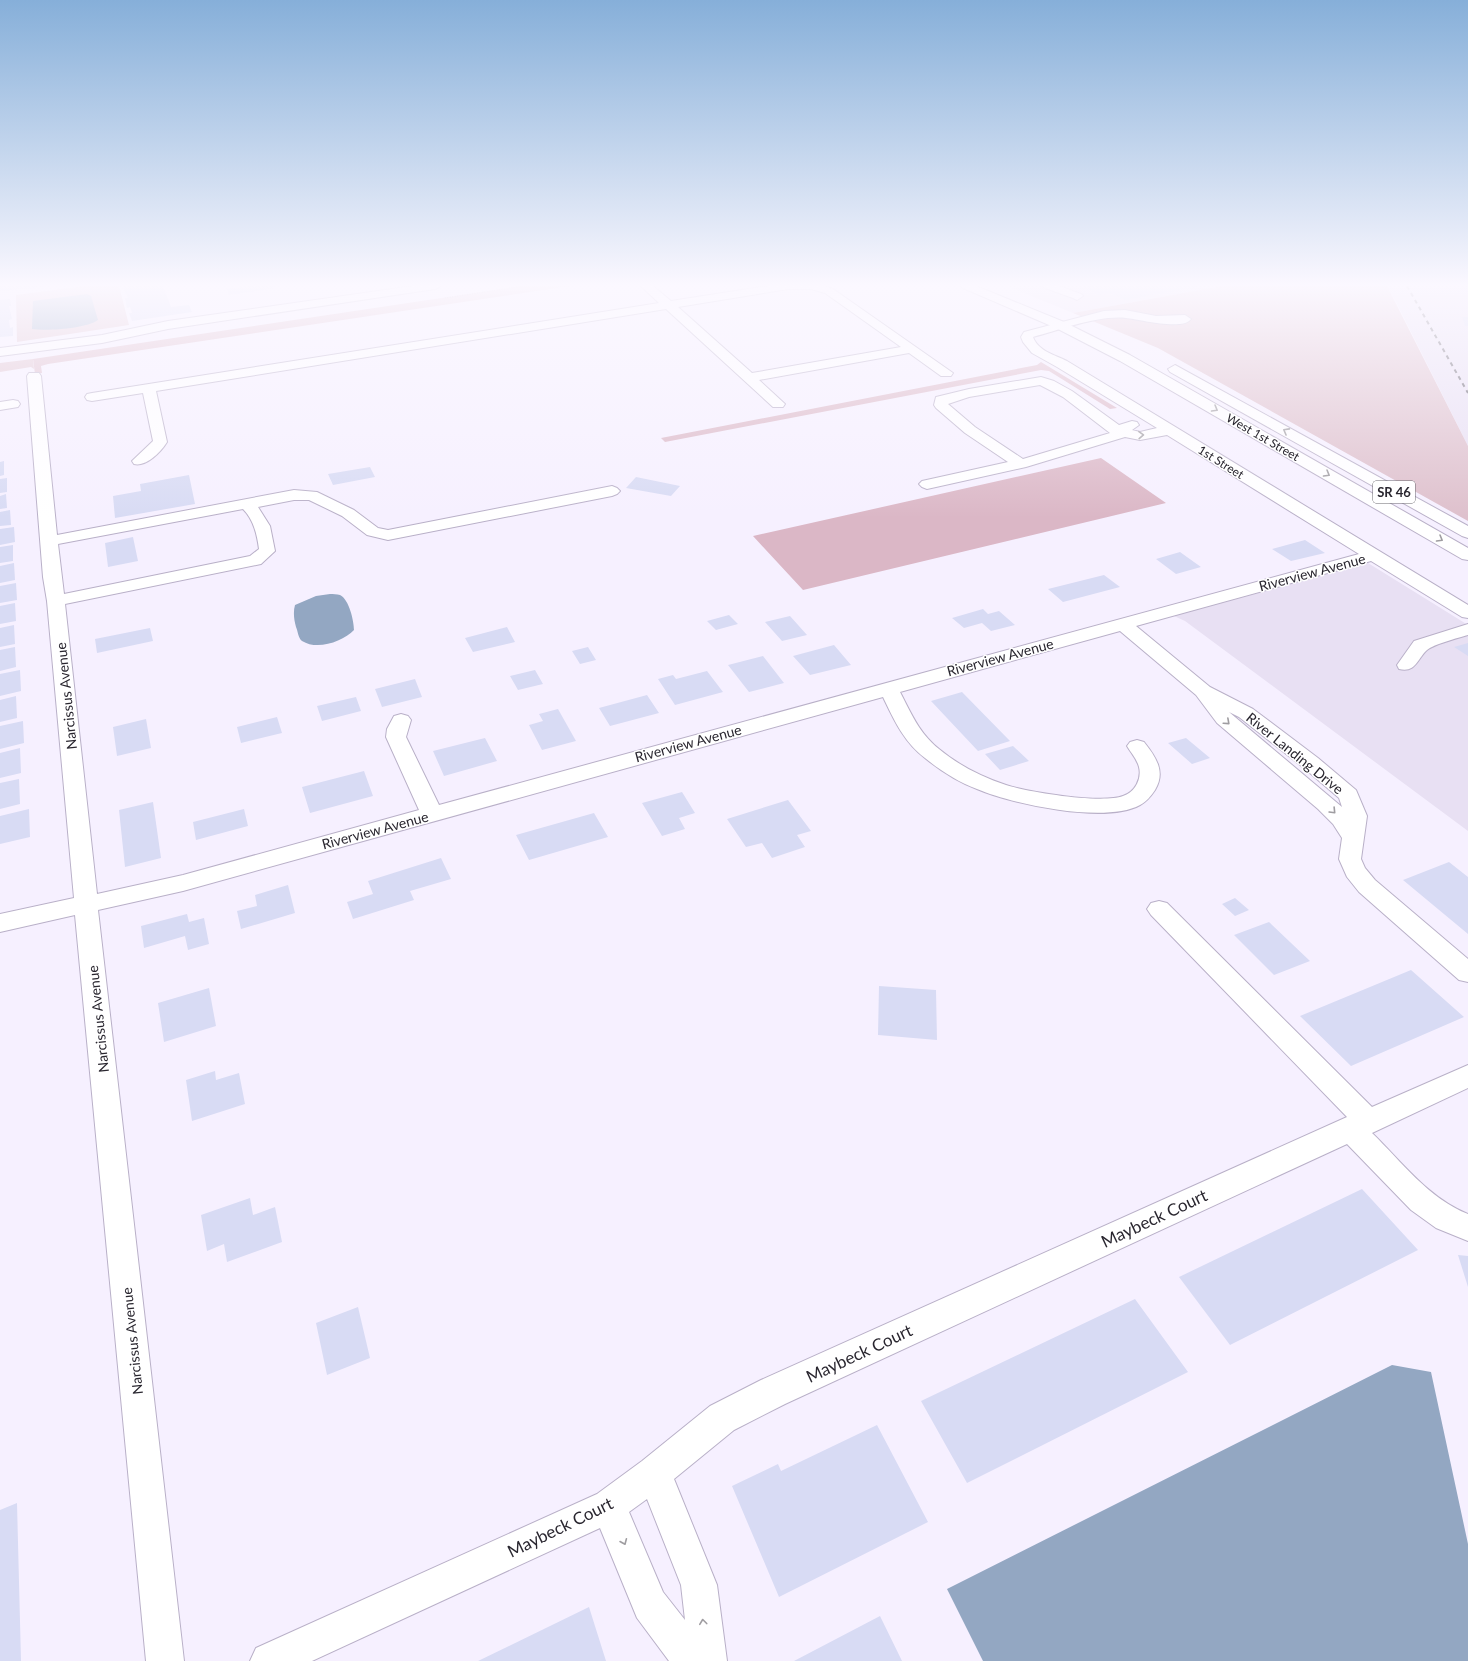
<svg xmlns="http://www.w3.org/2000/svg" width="1468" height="1661" font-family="Lato,sans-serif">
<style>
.built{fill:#e8e0f3}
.green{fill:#dec0cc}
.forest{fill:#dbb7c6}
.water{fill:#93a7c2}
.building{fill:#d8dbf4}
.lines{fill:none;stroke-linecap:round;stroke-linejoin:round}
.minor-casing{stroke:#b9b0c8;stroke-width:2}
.major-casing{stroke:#b9b0c8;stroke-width:2}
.path{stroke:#8a8692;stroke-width:1.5;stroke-dasharray:0.5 2;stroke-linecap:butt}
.minor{fill:#fff;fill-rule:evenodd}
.major{fill:#fff;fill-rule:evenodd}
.rail{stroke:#625f69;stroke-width:2;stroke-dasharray:4 4;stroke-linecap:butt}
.oneway{stroke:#9f9da1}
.labels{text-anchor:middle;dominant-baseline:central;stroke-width:3;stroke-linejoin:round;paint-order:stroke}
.far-street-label{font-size:12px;fill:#29262f;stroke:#fff}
.shield{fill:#fff;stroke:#69676d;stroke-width:1}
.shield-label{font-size:13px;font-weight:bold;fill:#29262f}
.street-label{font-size:14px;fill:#29262f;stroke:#fff}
.near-street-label{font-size:17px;fill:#29262f;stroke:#fff}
</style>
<rect width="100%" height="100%" fill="#f6f0ff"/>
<path class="built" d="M1007,286H1222L1073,313Z
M1387,286H1468V446L1395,300Z
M1368,563L1468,625V831L1185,621L1174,616Z"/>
<path class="green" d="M85,286H119L129,325L17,342L16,295Z
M1222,286H1387L1468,446V521L1158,348L1073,313Z
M33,359L34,369L31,367L0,372V363Z"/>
<path class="forest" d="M521,286H570L48,364L41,366L42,373L35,374L33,359Z
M1041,362L1117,408L1110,409L1049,371L1041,370L665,442L661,438L1037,365Z
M1101,458L1166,503L803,590L753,536Z"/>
<path class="water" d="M87,294L91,296L98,320C85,329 47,331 32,329L33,301Z
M330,594C333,594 337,594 340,595C349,599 354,621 354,630C343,641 318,651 302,641C298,638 298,631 296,627C294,620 293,612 295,605L316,596Z
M1392,1365L1431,1372L1468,1544V1661H983L947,1589Z"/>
<path class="building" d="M0,286H44V287L0,291Z
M122,286H163L171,307L189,305L192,312L132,321L129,313H132L130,307L127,308L125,298H128Z
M248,286H274L276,288L229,295L227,289Z
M1082,286H1201L1125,300L1111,293L1099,295Z
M10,299L11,306H9L12,319L9,320L10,328L13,327V336L0,337V300Z
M1462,317H1468V326H1465Z
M4,461V475L0,476V462Z
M370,467L375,477L333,485L328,474Z
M189,475L195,504L115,518L113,496L141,491L140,484Z
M636,477L680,486L671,496L626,488Z
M7,478V492L0,493V479Z
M6,494L7,508L0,509V496Z
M10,510L11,525L0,526V512Z
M14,527L15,542L0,545V529Z
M133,537L138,561L108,567L105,543Z
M1305,540L1325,553L1291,561L1272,549Z
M13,545V561L0,563V547Z
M1180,552L1201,567L1176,574L1156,559Z
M14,563L15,580L0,583V566Z
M1104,575L1120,587L1063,602L1048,589Z
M16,583L17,600L0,603V586Z
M15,603L16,621L0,624V606Z
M983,609L988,614L999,611L1015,625L991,631L982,623L964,628L952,618Z
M729,615L738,624L716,630L707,621Z
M790,616L807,635L782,641L765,622Z
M14,625L15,644L0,647V628Z
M507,627L515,642L473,652L465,638Z
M150,628L153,641L97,653L95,639Z
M1468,643V656L1454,647Z
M834,645L851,665L810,675L793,656Z
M15,647L16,667L0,671V650Z
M588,647L596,660L580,664L572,651Z
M763,656L784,683L749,692L728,665Z
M20,670L21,691L0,696V674Z
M535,670L543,684L518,690L510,676Z
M707,671L723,692L675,705L658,679L673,675L676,679Z
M415,679L422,697L382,707L375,689Z
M962,692L1010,741L978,751L931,701Z
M647,695L659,713L610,726L599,708Z
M16,696L17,718L0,722V700Z
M356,697L361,711L322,721L317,706Z
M558,709L576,741L542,750L529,725L543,721L539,714Z
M277,717L282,733L241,743L237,727Z
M146,719L151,748L117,756L113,727Z
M23,721L24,743L0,749V726Z
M485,738L497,761L444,776L433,751Z
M1186,738L1210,758L1192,764L1168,743Z
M1013,746L1029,761L1000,770L985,754Z
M20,748L21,773L0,778V753Z
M364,771L373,796L310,813L302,787Z
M19,779L20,804L0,809V783Z
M682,792L695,813L679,818L685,829L662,836L642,803Z
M788,800L811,831L797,835L805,847L772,858L762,843L746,847L727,819Z
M153,802L161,858L125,867L119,810Z
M29,809L30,837L0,844V816Z
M244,809L248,826L196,840L193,822Z
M594,813L608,837L529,860L516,835Z
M441,858L451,879L410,891L414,900L353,919L347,902L373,894L368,881Z
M1449,862L1468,877V934L1403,880Z
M288,885L295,913L241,929L237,911L257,906L255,895Z
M1235,898L1249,910L1235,916L1222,904Z
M187,914L189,922L204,918L209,944L188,950L185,936L144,948L141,926Z
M1269,922L1310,961L1274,975L1234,935Z
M1411,970L1464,1017L1351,1066L1300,1016Z
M879,986L936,990L937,1040L878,1035Z
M209,988L216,1026L164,1042L158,1003Z
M215,1071L216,1080L239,1073L245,1104L192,1121L186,1080Z
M1362,1189L1418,1250L1230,1345L1179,1277Z
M250,1198L253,1215L275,1207L282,1242L227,1262L224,1244L207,1251L201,1215Z
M1458,1255L1468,1256V1287Z
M1135,1299L1188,1372L967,1483L921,1401Z
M358,1307L370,1358L327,1375L316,1323Z
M877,1425L928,1522L779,1597L732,1486L778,1464L781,1471Z
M17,1503L21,1661H0V1510Z
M589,1607L606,1661H478Z
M880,1616L902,1661H794Z"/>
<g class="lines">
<defs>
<path id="minor" d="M413,286H441L435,289L168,329L102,343L0,356V348L102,335L168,321Z
M641,286H653L671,301L768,286H823L833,289L953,373L951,376H941L909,353L759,380L785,404L783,407H773L666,309L156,391L167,442C161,452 146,467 134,464L132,461L153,441L143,393L92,401L87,400L85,397L87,394L92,393L659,303ZM788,289H811L825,293L901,347L752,373L678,307Z
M1043,286H1059L1081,294L1083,296L1077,300L1073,298L1045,288Z
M1125,310L1156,316L1185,315L1191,319C1183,331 1138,319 1126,318C1098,315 1060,330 1033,337C1038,351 1055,355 1067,361L1468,605V618L1462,617L1371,561L1136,626L1210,687L1253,709L1318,758L1356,790L1367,816L1361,859L1365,868L1375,880L1468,959V982L1459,980L1359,892L1347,877L1339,859L1342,838L1333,824L1318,809L1217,723L1196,695L1120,631L900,692C911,713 919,733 939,749C958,765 982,777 1006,785C1028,792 1101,804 1123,796C1135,792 1142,779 1139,767C1137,759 1131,753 1127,746L1130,742L1137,740L1144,742C1156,757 1166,772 1155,790C1151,796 1146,802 1140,805C1105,824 1012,804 977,789C958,782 941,771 925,758C904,742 894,720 883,697L183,891L98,910L184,1661H146L75,915L0,932V914L74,898L47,601L43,577L27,376L29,373H39L41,376L57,535L294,490L317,492L354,510L378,528L388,530L612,486L617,488L620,491L617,494L612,496L388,540L367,535L342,516L309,500H294L258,507L270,526L275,551L261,564L65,604L97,894L183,875L419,810L386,737L387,729L394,716L401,714L408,716L411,720L406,737L439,805L1359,554L1167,435L1140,440L1125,437L1026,467L927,489L922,487L919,484L922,481L1008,462L965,433L936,408L934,405L936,397L969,389L1041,377L1054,381L1072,391L1119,425L1132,421L1137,422L1139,425L1132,430L1140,432L1157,428L1057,367L1032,353L1023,342L1021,337L1024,332L1104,311ZM1040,385L1063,397L1110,433L1023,459L975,427L948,404L969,397ZM243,509C254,520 257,535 259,549L250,556L64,594L58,544ZM1229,712L1239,717L1304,768L1339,798L1342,807Z
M13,400L18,401L20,404L18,407L0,410V402Z
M1468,624V635C1458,638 1434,644 1427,650C1417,659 1416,673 1399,669L1397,665L1414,641Z
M1159,901L1167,903L1372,1107L1468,1065V1088L1372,1133C1401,1161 1429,1199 1468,1214V1241L1436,1228L1411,1210L1347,1144L785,1404L734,1430L674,1479L717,1585L727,1661H669L637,1618L600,1528L312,1661H250L256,1648L597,1494L642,1461L710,1406L761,1380L1347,1117L1151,915L1147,909L1151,903ZM647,1499L681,1585L685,1620L663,1592L629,1512Z"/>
<path id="major" d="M961,286H976L1064,322L1130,355L1468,548V560L1462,559L1120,361L1056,328L963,288Z
M1175,365L1468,526V538L1462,536L1170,372L1168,369Z"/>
</defs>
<use href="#minor" class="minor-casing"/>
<use href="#major" class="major-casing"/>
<path class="path" d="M445,298L525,286"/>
<use href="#minor" class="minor"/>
<use href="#major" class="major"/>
<path class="rail" d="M1407,286L1468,393"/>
</g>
<defs><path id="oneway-chevron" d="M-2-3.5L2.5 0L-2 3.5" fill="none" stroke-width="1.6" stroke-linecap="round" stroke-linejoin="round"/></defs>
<g class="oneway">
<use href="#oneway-chevron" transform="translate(1215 409) rotate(30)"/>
<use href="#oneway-chevron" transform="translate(1286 431) rotate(-151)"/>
<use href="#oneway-chevron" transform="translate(1141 435) rotate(-2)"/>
<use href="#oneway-chevron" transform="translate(1327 474) rotate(30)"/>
<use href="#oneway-chevron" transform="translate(1440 539) rotate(30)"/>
<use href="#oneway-chevron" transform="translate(1227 722) rotate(42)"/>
<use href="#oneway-chevron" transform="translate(1333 811) rotate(46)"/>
<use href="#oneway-chevron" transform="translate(624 1542) rotate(67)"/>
<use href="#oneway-chevron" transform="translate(703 1622) rotate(-97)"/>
</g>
<linearGradient id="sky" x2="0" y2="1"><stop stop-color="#86afd9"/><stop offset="0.55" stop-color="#fbf8ff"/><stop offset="1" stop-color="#fbf8ff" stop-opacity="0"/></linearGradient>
<rect width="1468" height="518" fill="url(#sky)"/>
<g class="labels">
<g class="far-street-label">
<text transform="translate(1263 437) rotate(30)">West 1st Street</text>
<text transform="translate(1221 462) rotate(32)">1st Street</text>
</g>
<rect class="shield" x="1373" y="481" width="42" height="22" rx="3"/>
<g class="shield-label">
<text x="1394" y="492">SR 46</text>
</g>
<g class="street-label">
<text transform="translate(1312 572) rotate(-15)">Riverview Avenue</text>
<text transform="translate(1000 657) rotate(-15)">Riverview Avenue</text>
<text transform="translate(66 696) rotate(-96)">Narcissus Avenue</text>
<text transform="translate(688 743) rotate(-15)">Riverview Avenue</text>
<text transform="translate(1295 753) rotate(39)">River Landing Drive</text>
<text transform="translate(375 830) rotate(-15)">Riverview Avenue</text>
<text transform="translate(98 1019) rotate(-96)">Narcissus Avenue</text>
<text transform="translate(132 1341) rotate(-96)">Narcissus Avenue</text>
</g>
<g class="near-street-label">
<text transform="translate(1154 1218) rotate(-25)">Maybeck Court</text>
<text transform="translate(859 1353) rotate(-25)">Maybeck Court</text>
<text transform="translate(560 1527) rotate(-26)">Maybeck Court</text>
</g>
</g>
</svg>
